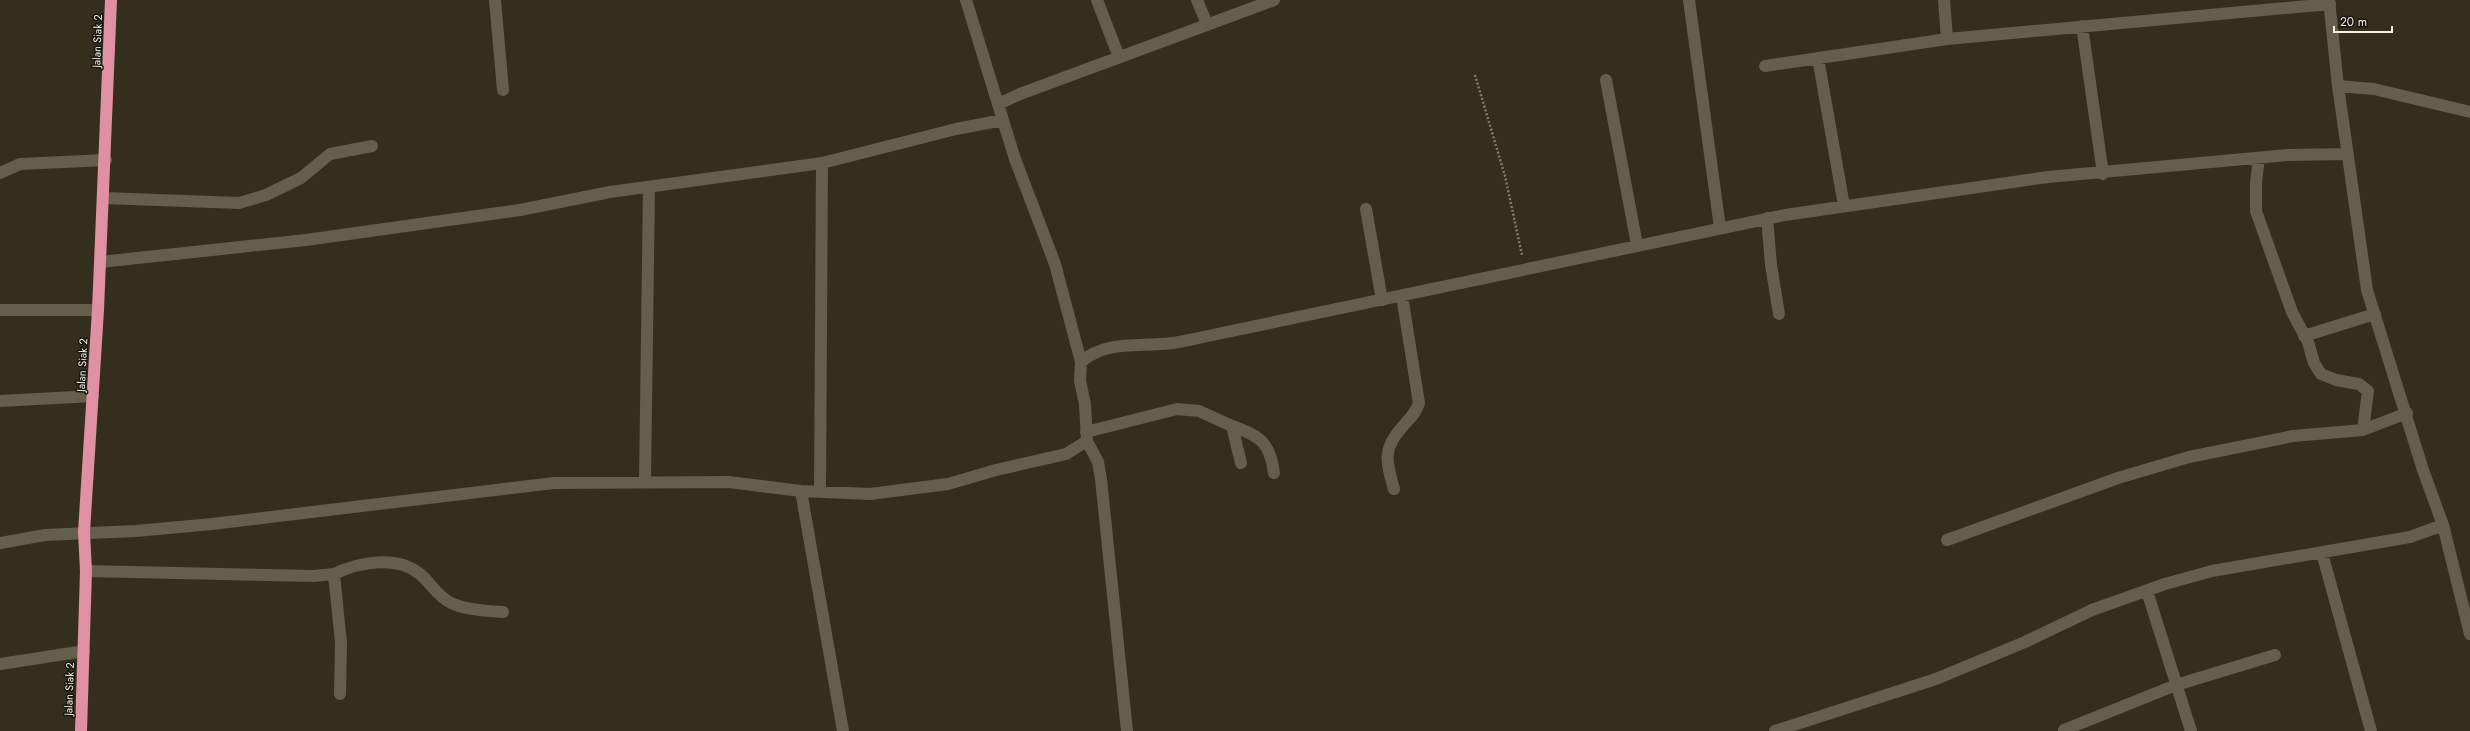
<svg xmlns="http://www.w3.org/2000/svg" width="2470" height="731" font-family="Jost,sans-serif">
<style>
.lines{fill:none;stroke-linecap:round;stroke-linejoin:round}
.path{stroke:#807c6f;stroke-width:2.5;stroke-dasharray:2 2;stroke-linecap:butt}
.minor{stroke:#645e4d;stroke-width:12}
.highway{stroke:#df90a2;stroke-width:12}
.labels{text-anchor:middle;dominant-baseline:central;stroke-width:3;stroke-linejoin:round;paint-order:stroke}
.street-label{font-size:11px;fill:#f3f0e6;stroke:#19160f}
</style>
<rect width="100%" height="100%" fill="#332e1e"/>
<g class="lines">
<path class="path" d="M1475,75L1505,176L1522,255"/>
<path class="minor" d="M495,0L503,90
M966,0L998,104
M1097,0L1119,57
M1197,0L1207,24
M1689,0L1720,228
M1944,0L1947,39L2330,4
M2329,0L2338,86L2367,290L2423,470L2443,525L2470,634
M2082,26L2103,174
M1818,58L1844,206
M1765,66L1947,39
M1606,80L1637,245
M2338,86L2374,89L2470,112
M2259,158L2256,182V211L2292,312L2308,342L2314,363L2321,374L2336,380L2359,384L2368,391L2363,430
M0,173L20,164L106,160
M103,198L239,203L266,195L301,178L330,154L372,146
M1366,209L1382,300
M1767,218L1771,265L1779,314
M100,262L306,240L520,210L610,192L822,163L956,129L1003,120
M0,310H98
M2304,336L2375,314
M1081,362L1055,264L1015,159L998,104L1020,94L1274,0
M0,401L93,396
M1232,426C1261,436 1270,443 1274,473
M1086,432L1177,409L1199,411L1232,426L1241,463
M1087,441L1098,462L1101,479L1127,731
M645,481L649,187
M1394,489C1386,461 1382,449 1403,426C1410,418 1416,413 1419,403L1402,296
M801,491L843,731
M820,491L822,163
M1947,540L2118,478L2189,457L2293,436L2363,430L2407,413
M0,543L45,535L136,531L212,524L554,483L729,482L801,491L870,494L948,484L996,470L1066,454L1087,441L1085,404L1080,381L1081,362C1104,342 1132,346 1160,344C1174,344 1189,340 1203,337L1785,215L2048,177L2288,155L2347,154
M2322,553L2371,731
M86,571L314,576L334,574L341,643L340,694
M334,574C359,562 397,555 420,574C431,583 437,596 451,603C467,610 486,611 503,612
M2147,591L2191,731
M0,664L84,651
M2064,730L2176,685L2275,655
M1775,731L1936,679L2025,642L2092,610L2165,584L2212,571L2410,537L2443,525"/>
<path class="highway" d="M81,731L86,571L84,532L98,310L111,0"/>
</g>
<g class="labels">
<g class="street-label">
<text transform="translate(97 41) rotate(-88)">Jalan Siak 2</text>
<text transform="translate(82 365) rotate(-87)">Jalan Siak 2</text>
<text transform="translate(69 689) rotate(-88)">Jalan Siak 2</text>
</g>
</g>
<path d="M2334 26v6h58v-6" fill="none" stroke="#f3f0e6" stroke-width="2"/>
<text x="2340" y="26" font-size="12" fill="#f3f0e6" stroke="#19160f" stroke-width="3" paint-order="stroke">20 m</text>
</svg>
